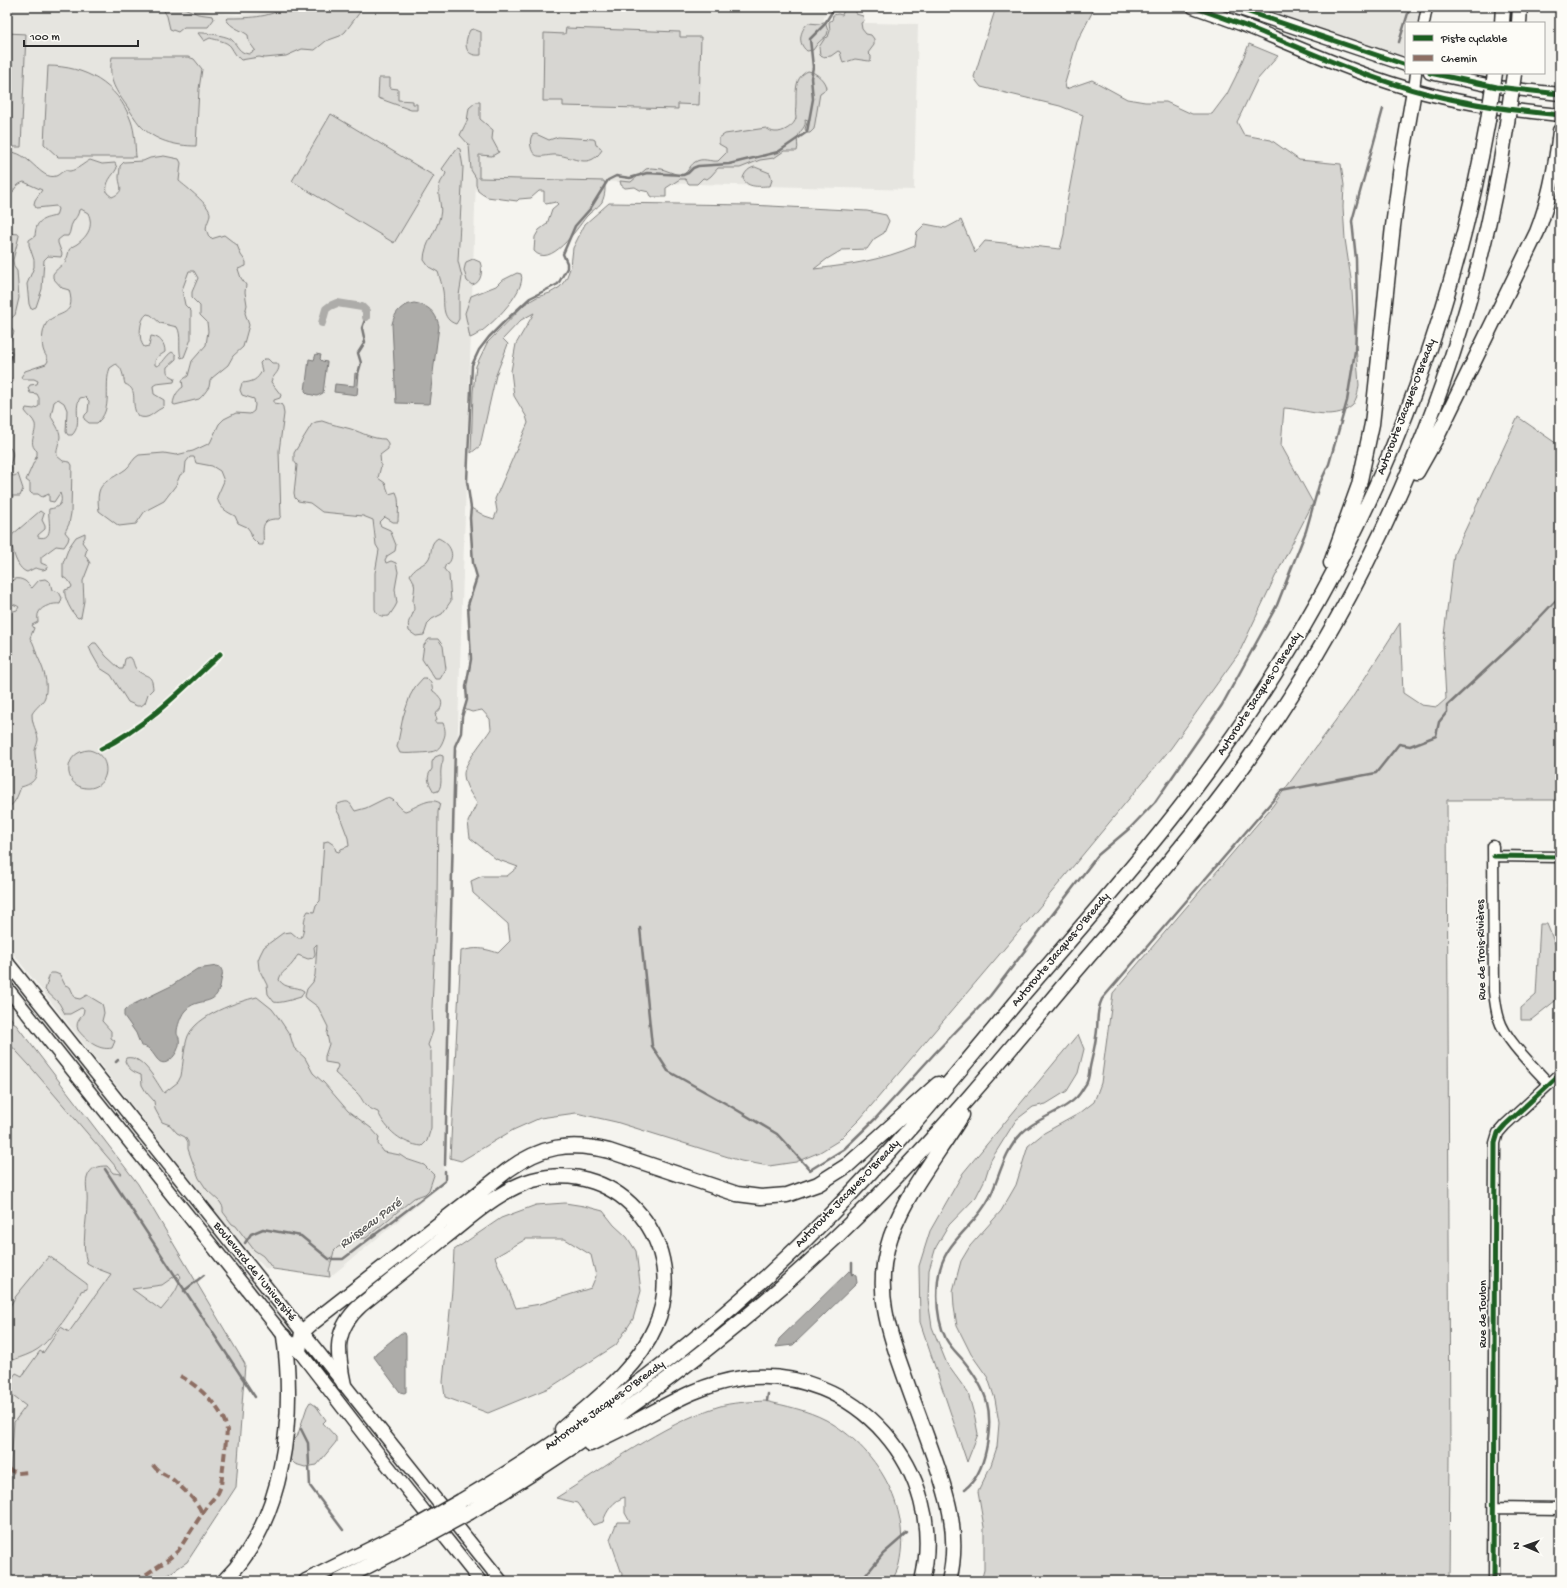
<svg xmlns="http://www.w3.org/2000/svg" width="1567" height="1588" font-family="'Gochi Hand',sans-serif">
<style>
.built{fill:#e6e5e0}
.green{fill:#d7d6d2;stroke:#81807e;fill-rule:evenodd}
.water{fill:#adaca9;stroke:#797877}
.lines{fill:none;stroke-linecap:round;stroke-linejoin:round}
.stream{stroke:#797877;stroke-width:2.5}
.canal{stroke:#adaca9;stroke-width:8}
.minor-casing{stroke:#2b2b2b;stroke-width:13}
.major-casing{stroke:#2b2b2b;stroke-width:15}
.highway-casing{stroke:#2b2b2b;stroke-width:17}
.minor{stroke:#fdfcf7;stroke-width:10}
.major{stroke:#fdfcf7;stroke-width:12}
.highway{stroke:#fdfcf7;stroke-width:14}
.highway-bridge-casing{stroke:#2b2b2b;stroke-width:17;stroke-linecap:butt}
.highway-bridge{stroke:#fdfcf7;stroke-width:14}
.quiet{stroke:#8d6e63;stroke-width:4;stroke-dasharray:8 4;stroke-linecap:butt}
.cycleway-casing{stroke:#fdfcf7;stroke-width:8}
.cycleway{stroke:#1b5e20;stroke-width:5}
.labels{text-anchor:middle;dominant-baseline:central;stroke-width:3;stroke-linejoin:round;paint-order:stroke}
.street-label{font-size:12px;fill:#2b2b2b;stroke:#fdfcf7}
.water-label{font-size:13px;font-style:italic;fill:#585857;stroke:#fdfcf7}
</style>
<rect width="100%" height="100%" fill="#f5f4ef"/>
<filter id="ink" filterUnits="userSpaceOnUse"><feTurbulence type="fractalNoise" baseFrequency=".025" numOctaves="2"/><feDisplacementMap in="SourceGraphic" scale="8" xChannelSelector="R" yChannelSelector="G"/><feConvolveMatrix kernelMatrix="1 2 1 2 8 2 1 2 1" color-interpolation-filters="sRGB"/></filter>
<g filter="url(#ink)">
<path class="built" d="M7,7H194L216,13L238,15L258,13L280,7H827L823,22L918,24L914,190L476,178L443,1184L330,1277L265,1268L246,1248L216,1212L7,946Z
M1252,7H1420L1418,23H1406V54L1399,56Z
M7,1013L138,1184L245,1364L236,1487L187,1562L158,1581H7Z"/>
<path class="green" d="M162,7H182L198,14L213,16L214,19L208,27H184L178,32L170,29L167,16Z
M286,7H329L334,9L337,7H361L360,12L345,32L340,36L326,41L315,50L302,49L286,56L265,58L259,57L241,60C236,56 234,52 231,47C227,41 216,40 210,38L204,41L198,33C203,32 229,36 232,40C238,46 239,53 249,54L255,50L249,42L248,35C240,29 231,28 226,19L227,18C248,18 268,18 286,7Z
M845,7H854L856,9V14L863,16L864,21L861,23L862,29L866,34L871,35L874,39V45L868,53L871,56V60L869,61L855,59L843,63L840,52L838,51L831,56L822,57L820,55L819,47L825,38L828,37L830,31L829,22L832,20L833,15L838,14L842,15Z
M996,7H1095L1077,42L1065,83L1066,89L1092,80L1127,99L1145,102H1166L1192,114H1212L1227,94L1236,76L1249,44L1278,56L1257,80L1237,122L1244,135L1271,140L1299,160L1341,164L1344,185L1343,207L1345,239L1351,279L1359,385C1358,392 1357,401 1352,406C1333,422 1305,409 1284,408L1281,445L1313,503L1275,577L1239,653L1171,748L1032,916L860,1119L838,1141L820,1152L796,1162L769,1166L741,1161L616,1122L576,1113L540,1118L513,1130L461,1161L450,1158L461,951C476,947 483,948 498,953L510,941L508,924L473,893L471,881L482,876H507L518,867L496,859L470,838L468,822L477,803C471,794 465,786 464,775C463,764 485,739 491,729L490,719L482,710L472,712L464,709L467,700L466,687L471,659L468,605L477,577L473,563L470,518L471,508L485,516L494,519L497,511L495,499L528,423L526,416L514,396L511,371L516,344L534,313L521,320L503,339L508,344L496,375L480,446L471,453L473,392L476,366L487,343L525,304L537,297L550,293L560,287L566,279L571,266L573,248L585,224L609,203L750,205L867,211L886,215L889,221L884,233L874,239L867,249L842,250L827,259L814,269C849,265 883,260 915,246L917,232L925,224L946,228L961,220L975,253L985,241L1060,249L1064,234L1067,202L1083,115L1060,106L981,87L977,82L974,77Z
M823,22H825L828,31L827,35L818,43L813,50L807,51C797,43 800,31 808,23L820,24Z
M566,28L680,32V37H701L699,105L678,104V109L563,106V101H543L544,33L565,34Z
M473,29L481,32V55C463,57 464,42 470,30Z
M7,33L26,34L21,147H7Z
M112,57H188L194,59L202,69L199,89L196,146C176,146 154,141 140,125C135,119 131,112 126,105C114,88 108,79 112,57Z
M48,66C85,66 118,84 131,121C135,132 135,145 136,157H58L44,144Z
M808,71C816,72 826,81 826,89L820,93L814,129L810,133H807L805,129L808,120L805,119C807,128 800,129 798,137C796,141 799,146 797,151H784L774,158L760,160L740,168H718L711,176L707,179L703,178L697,184H689L685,179H680L666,188V197H653L651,196L649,192L640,190L635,187L625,188L621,185L620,181L631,182L646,169L651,168L662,169L681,176C688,173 689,166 695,162C703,157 710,162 718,161L726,153V148L719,144V138L725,134L766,128C769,130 772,132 775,132C783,133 795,125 796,118C795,112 796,108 796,102C796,89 795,77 808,71Z
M379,78H390V88L398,89V100L413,101V104H417V110H411L378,98Z
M476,102H480V119L493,130L492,139L499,152L492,156L479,155V178L604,181C606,188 605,195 602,202C598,208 591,211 586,217C577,229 550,269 534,251L535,237L539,230L547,224L552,209L558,204L556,202L546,204L544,201V191H539L531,198L519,199L517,201L487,197L482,194L478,191L476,185V178L471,170L469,145L460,135L467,121L469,108Z
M331,114L434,176L394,243L292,181Z
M536,134L549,140L558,137L593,139L595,140L596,145L600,147L602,150C589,170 575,157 557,155C546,154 534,162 531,147C530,143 530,139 532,135Z
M457,148L460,149L463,167L458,261L462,277L459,295V319L456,324C440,319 445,302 443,291C442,285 440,278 438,272L429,267L424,260C424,243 437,232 440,216C443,205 436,195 440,184C441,180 445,177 446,173L442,169Z
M7,152C29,150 40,181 56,176C59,175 61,172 64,171C69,169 65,171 70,171C77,170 84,163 90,160L102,164L115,163L117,168C112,177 105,181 107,193L112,197C126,191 119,186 119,177C119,174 120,170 120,166L124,162L143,161L150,158L164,156L179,159L181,163L179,181C186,187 210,205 210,214C210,219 206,224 206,229L209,237L211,239L224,235L237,245L241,255L246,262V266L238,269L241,278L246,285L245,292L247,305L245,313L249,325L243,347L233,356L228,365L212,378L210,381L209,387C206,391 203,396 199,399L175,405L173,404C174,397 177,391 183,387L182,380L188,376L192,361L206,345L208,331L207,322L200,315V306L192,298V292L198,278L194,271H189L182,290L185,305L191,311V339L184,357L181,358C178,348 182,335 177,327L160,323L151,315L147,314C139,319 138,340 144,347L149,346L151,336C160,337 165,343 165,352C160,356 154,357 155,365L157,366C163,364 166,355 172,352L176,355V359L167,367C166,374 169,375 175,378L174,382L156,384L153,386L154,394L164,400V406L162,408C153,412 149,421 138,416C129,403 140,390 125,384C123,377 123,368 116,364L110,368C103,386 114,409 97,423H89L84,419L85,415L88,412L89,401L85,397L80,398C73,410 83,424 72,435H68L66,432L67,410L64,403L58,399L54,402L51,416C54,423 60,429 60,437C59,444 56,449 57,456L63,461L70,462L72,465L71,513L69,524L65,532L69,537L68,541L64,547L56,546L41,557V563L48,566L46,569L43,570L35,568L27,572C16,569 10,545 12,535L40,511L44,514L42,520L45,526V529L38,535V537C56,542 47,517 49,509C59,508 64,503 60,493L54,502L49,501V494L42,497L38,494H32L30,492V483L26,480L37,455V451C27,443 37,434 35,424C33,418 28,416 25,411L26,408L34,409L39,406V398L37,394L30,393L28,388L30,385L37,384L38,381L34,379H22L21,377L25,371L46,364L48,361C47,357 46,356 44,352C41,345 42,331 46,324C53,311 78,319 69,290L62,288L53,278V274C62,262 66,267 69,250C72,246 74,246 77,244C88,236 94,226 88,213L81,209L79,210C78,216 76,217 73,222C70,226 71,232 68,236H63L58,240V243L62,254L61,257L48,256L44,260L42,289L36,307L31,309L29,304L27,284L34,267V260L29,245V240L35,236C36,221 41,219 56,216L58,209L56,206L36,208L34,204L35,200L42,190L24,182C9,186 8,209 7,221Z
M755,167L770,173L772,180L770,186C761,186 747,189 743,178C745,172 749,168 755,167Z
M7,233L19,234V236L13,260L14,267L17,271L19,298L15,315L9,320L8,324L14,332L8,346L12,352C12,360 7,367 8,376L13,380V382L7,385Z
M473,259L480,262C483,270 482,283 472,285L467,281L464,270L466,262Z
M517,273L521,274C528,291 484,334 470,338L465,313L471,296L496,286L501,281Z
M264,359H268L272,363H277L279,366C279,373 272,376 271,382L281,395L280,398L274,400V403L281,404L283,407L284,414L279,451L281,516L279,519C257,518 265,532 263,545H259L252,538L250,531L247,527L238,523L235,516C227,512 219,508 217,497L224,481L220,471L212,466L196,463L194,457H190L186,462L185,472L180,475L176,485L164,501L145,511L136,524L119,526L99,511C95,481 105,484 126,469C131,465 133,458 139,455L164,453L176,455L193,451L210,443L219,424L224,419L236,413L250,414L254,411L255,405L254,399L242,395L240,390L242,383C253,382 257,380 262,371L260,363Z
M1518,417L1560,446V800H1447L1450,1455L1449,1581H981L984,1570V1527L978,1492L991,1465L997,1447L999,1423L995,1399L988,1378L971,1354L957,1326L954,1307L953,1291L961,1261L970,1246L1001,1211L1016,1185L1028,1146L1044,1133L1080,1113L1094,1102L1101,1083L1113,993L1271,808L1352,698L1400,623L1403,693L1421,705L1437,707L1446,699L1443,643L1454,554Z
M322,421C332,425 341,426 351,429C363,433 372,439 385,439L388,443V449L380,455L381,466L378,478L385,483L389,494L396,492C400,500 398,513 398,522H393L385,517L379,523L381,526L390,530L396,545L395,551L387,556L385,560L386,563L391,561L396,563L398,572L395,589L397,603L395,607L389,616C382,617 377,616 375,609V573L379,550L376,545L373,520L363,516L322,512L310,503L298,501L295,498L294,493L297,465L294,461V453L312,424L316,422Z
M7,446C15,450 13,457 10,464L12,469L10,475L14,476L18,474L23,489L20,496H10L9,500L10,509L8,516L9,524L7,531Z
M85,533V537L82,542L87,549L85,555L90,563L83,581L84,601L81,617L78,618C72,614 63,596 65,590L71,588L72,586L69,581L63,577V563L69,547L76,537Z
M438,538C448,542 456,553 449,563L446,564L444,569L449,575L451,601L442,614L432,619L428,623L424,635L416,636L409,631C407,619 410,622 413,613C415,609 413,604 413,600C414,589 417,585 410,575C414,567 422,566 427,561C434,553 428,544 438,538Z
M45,579L50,582L52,590L59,592L62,598L60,604C54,603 42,606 39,612C37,615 38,619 38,622L32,625L34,628L30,638C34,643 35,649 37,655C43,668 49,682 45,697C43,703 35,708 32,714C32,726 37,730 38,739C38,744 34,749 35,754C37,770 41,782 21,787C18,794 15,806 7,807V613L17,610L19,607C17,605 13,605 11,603C4,596 8,571 25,581C28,583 29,586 32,588L39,580Z
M429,639H438L443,646L446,669L440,679H435L422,659L424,645Z
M93,643H96L106,656L120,669H123L125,659L128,657L132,659C134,663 134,668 138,671C147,678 152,673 153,689L148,694L145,703L141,706H137L128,702L111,675L100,668L92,654L89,647Z
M423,678H426C433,684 431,684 433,691C442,697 446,707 435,714L437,719L435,723H443C445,728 446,733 444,738C439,753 433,752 419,753C413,753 407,754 400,753L397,747L403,717L410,696L415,687Z
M89,750C114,755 110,790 86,788C62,786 63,751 89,750Z
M440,755L443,756C444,762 441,764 441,769C440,777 443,784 438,791L434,792C429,783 425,778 432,769V762L435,757Z
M386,798C396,798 397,807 405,811C416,808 429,796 440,803L438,812L437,900L432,1007L433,1031L428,1045L431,1051V1128L427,1141L422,1146C402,1144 386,1130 378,1112C360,1105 366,1101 355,1091C348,1085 342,1079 335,1073L338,1066L337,1064L325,1062V1056L329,1044L327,1034L328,1027L318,1007L306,998L305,996L307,989L313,982L315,975L317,944L314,947L315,954L313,958L308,959L298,955C295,958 295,961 292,964C287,971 281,971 279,980C286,990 296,985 304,991L301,997C294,999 279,1004 274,1002L268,994L267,985L259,969L258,960L260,955L264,947L283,933L291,932L298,938H301C306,929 302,919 308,911L314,912L316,905L320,901L324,842L328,841L334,845L336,851L339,852L341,849L349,846L348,838L339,814L337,811L336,807L338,804C351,799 349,803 355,811L366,808Z
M1540,924H1547L1555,944L1560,950V997L1531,1020H1521V1008L1536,995Z
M50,973H55L60,975L65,985L70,987L75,998L80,999L87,995L102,1004L103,1007L104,1013L102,1021L111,1031V1038L115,1041L112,1048C98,1051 86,1040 78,1030C74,1020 84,1018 84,1009L81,1008L70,1014H65L59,1003L45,990Z
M257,997L272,1009L278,1017L290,1035L294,1048L305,1058L313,1073L324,1083L348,1111L371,1128L379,1137L378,1144L384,1152L400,1155L406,1159L424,1165L434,1175L429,1190L425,1194L414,1198L366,1238L353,1239L342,1246L338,1247L334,1251L329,1271L330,1277L273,1269L263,1256L254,1250L236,1226L232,1224L223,1212V1207L220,1202L207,1190L199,1178L193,1163L188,1149V1142L185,1137L177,1133L170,1125L162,1122L155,1109L154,1101L146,1092L142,1085L141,1075C133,1072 128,1069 125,1061L126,1058C143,1054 156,1082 164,1093L178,1082L181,1076C183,1065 184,1046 188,1036C197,1015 237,1002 257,997Z
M7,1013L138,1184L245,1364L236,1487L187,1562L158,1581H7V1480L10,1476L14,1422L26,1406L10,1394L13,1389L7,1385L16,1373L22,1376L40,1351L43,1353L61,1327L69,1332L111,1274L98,1269L87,1263C81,1243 87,1223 87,1203C88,1195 85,1185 87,1178C90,1167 98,1166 107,1166L113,1173L122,1174L29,1065L7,1041ZM179,1273C183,1286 169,1300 161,1310L132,1289L162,1285Z
M1078,1034L1084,1049L1078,1073L1067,1091L1046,1104L1033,1107L1016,1120L991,1160L985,1179L976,1197L949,1225L936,1247L929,1270L928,1300L932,1327L947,1364L968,1393L975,1418L978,1434L967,1462L920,1322L919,1266L930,1231L963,1173Z
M565,1203L584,1206L603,1211L614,1225L627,1237L636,1251L641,1291L633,1319L616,1345L551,1387L488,1413L445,1397L443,1382L452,1290L454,1250L501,1218L536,1205ZM526,1239H565L591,1255L596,1276L591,1288L540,1304L516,1308L495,1257Z
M49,1256L87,1284V1289L81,1291C76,1306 51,1340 38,1349C31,1354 21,1357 13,1360L7,1354V1311L16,1296Z
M765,1401C786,1406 807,1410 826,1420C876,1447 912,1507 899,1564C898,1570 894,1576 892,1581H621L622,1574L610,1539L617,1522H630L625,1513V1497C614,1500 606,1511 603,1522L593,1525L577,1503L556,1498C606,1467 661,1425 717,1407C732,1402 750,1402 765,1401Z
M310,1402L316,1406L326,1420L323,1423L336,1437V1442L317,1465L305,1467L295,1464L290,1459L291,1449L293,1441L297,1437L307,1407Z"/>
<path class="water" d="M414,303C428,305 436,312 439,326L429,404L396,403L392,324C395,311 402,305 414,303Z
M316,354L321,355L320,359L322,361L327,362L323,393L317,396L308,394L305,391L309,359L314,360Z
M355,373L359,374L357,395L334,392L335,384L354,386Z
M217,966L220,967C224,973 222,975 221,981C217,1011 198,994 184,1012C181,1016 177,1027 177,1032C177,1036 178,1035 179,1038C181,1046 175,1058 167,1062C155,1067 155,1046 141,1046L136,1033L124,1016V1011L128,1007L171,986L197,969Z
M849,1271L856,1275L857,1283L793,1345L776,1347L779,1339Z
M401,1333H405L406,1336V1392L404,1393L400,1392L374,1357L376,1353Z"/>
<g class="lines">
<path class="stream" d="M1399,42L1410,7
M357,377L361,363L358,353L365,342L362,328L366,317
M640,928L652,1046L668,1071L732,1107L777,1134L810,1170L844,1149L875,1119L935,1053L990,996L1098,855L1130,828L1155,802L1222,705L1277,605L1306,531L1319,485L1329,464L1347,401L1355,351L1357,313L1356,259L1352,221L1383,109
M116,1062L118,1060
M445,1165L455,746L461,733L462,717L467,700L466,687L471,659L468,605L477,577L473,563L470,518L471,508L467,481L472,365L479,350L489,337L505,321L530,298L558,284L567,268V263L563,254L575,226L590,209L608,180L616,176L630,178L647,173L683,175L688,173L693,168L698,166L729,164L778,152L807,132L813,99L811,78L813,67L810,39L824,25L835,7
M105,1169L255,1397
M245,1243L251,1234L263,1229L301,1236L329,1259H343L445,1181V1171
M852,1274V1263
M184,1291L204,1275
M767,1401L768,1394
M301,1429L308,1443L310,1486L343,1530
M965,1489C977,1480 983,1464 986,1450C994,1411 988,1391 963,1360C957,1353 951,1348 946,1339C937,1321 936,1300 938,1280C942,1241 974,1229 990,1197C1000,1175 1004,1151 1022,1133C1037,1117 1062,1113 1077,1097C1081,1093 1083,1088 1086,1084C1089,1079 1089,1072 1090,1067C1092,1057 1095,1047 1096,1037C1099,1022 1095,1014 1102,999L1281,791L1376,773L1399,744L1410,746L1436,736L1439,722L1447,712V706L1520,638L1560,596
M861,1581L883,1554L907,1533"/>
<path class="canal" d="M322,323L326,309L330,306L337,303L362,307L366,311V317"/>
<defs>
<path id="minor" d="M1424,23L1427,7
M1414,90L1416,73
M1493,846L1494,991C1495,1001 1496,1010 1499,1019C1505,1040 1534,1067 1549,1084
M1494,856L1560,857
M1494,1508L1560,1509
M1493,1581L1495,1143L1498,1133L1505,1125L1560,1074"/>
<path id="major" d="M1193,7C1219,16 1245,25 1270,36C1312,53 1353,72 1397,85C1450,102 1505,110 1560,115
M1234,7L1406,65
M1430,73L1497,87L1560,94
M7,962L501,1581
M7,988L284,1336L299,1351L381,1457L480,1581"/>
<path id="highway" d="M1502,23L1503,7
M1519,23L1520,7
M1417,472L1439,433L1537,232C1550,199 1556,166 1560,131
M1331,563L1359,485L1372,424L1393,226L1401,166L1414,90
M299,1351L302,1332L311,1324L508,1170C541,1146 570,1141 609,1151L737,1194L761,1197L787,1195L818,1184L848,1165L938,1084
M344,1385C337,1352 333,1330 361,1305C389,1282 417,1260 445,1237C472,1216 499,1190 533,1180C621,1157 691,1247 655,1327C637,1369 596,1399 562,1429
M590,1444C603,1438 617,1431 631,1424C667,1405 700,1384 742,1378C855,1364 949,1471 922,1581
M461,1501C597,1421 722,1326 832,1213C898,1146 958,1072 1019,999C1086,921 1156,843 1216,760C1356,568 1447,353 1488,120
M470,1512C614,1425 748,1326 867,1207C939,1135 1004,1057 1069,979C1129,909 1191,839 1245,764C1380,575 1473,354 1507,123
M224,1581C285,1521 295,1417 284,1336
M306,1581L415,1527
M339,1581L424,1537
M949,1581C961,1533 946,1490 930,1446C921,1421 911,1395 902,1369C888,1330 876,1291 887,1249C900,1199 936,1158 962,1115"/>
</defs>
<use href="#minor" class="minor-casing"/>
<use href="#major" class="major-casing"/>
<use href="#highway" class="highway-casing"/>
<use href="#minor" class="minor"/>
<use href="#major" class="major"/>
<use href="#highway" class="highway"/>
<defs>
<path id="highway-bridge" d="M1488,120L1495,73
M1507,123L1514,74
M415,1527L461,1501
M424,1537L470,1512"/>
</defs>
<use href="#highway-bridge" class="highway-bridge-casing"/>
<use href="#highway-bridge" class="highway-bridge"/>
<path class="quiet" d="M153,1465C158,1472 164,1474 171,1478C180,1486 200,1503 202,1514
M7,1469L17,1473L30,1472
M136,1581L166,1561L178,1551L207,1506L218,1493L221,1486L227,1431C225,1410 198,1385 180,1376"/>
<defs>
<path id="cycleway" d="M1193,7C1219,16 1245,25 1270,36C1312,53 1353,72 1397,85C1450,102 1505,110 1560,115
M1234,7L1406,65
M1430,73L1497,87L1560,94
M101,749C147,726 183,689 220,654
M1494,856L1560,857
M1493,1581L1495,1143L1498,1133L1505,1125L1560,1074"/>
</defs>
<use href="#cycleway" class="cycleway-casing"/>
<use href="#cycleway" class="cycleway"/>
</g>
</g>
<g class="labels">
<g class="street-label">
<text transform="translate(1407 407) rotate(-69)">Autoroute Jacques-O'Bready</text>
<text transform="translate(1260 694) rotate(-57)">Autoroute Jacques-O'Bready</text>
<text transform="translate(1061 950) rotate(-50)">Autoroute Jacques-O'Bready</text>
<text transform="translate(1482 950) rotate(-91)">Rue de Trois-Rivières</text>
<text transform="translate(848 1194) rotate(-46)">Autoroute Jacques-O'Bready</text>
<text transform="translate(254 1272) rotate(51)">Boulevard de l'Université</text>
<text transform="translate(1484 1314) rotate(-90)">Rue de Toulon</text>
<text transform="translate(605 1406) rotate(-36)">Autoroute Jacques-O'Bready</text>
</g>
<g class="water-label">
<text transform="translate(371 1224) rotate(-37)">Ruisseau Paré</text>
</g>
</g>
<rect width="1567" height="1588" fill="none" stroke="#fdfcf7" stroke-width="24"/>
<rect x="12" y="12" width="1543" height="1564" fill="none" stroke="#2b2b2b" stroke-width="1.5" filter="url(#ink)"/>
<rect x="1405" y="22" width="140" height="52" fill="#fdfcf7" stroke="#a9a8a5"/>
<rect x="1413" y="35" width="20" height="6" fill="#1b5e20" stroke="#a9a8a5"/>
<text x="1441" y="42" font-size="12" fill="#2b2b2b">Piste cyclable</text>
<rect x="1413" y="55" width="20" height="6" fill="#8d6e63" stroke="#a9a8a5"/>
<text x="1441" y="62" font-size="12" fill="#2b2b2b">Chemin</text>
<g transform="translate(1525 1546) rotate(272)" stroke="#fdfcf7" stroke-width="3" paint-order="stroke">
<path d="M0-3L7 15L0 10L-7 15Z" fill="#2b2b2b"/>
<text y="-6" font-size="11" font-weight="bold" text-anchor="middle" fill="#2b2b2b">N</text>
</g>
<path d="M24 40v6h114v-6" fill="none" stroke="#2b2b2b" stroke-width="2"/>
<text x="30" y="40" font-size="12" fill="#2b2b2b" stroke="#fdfcf7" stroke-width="3" paint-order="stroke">100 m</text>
</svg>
